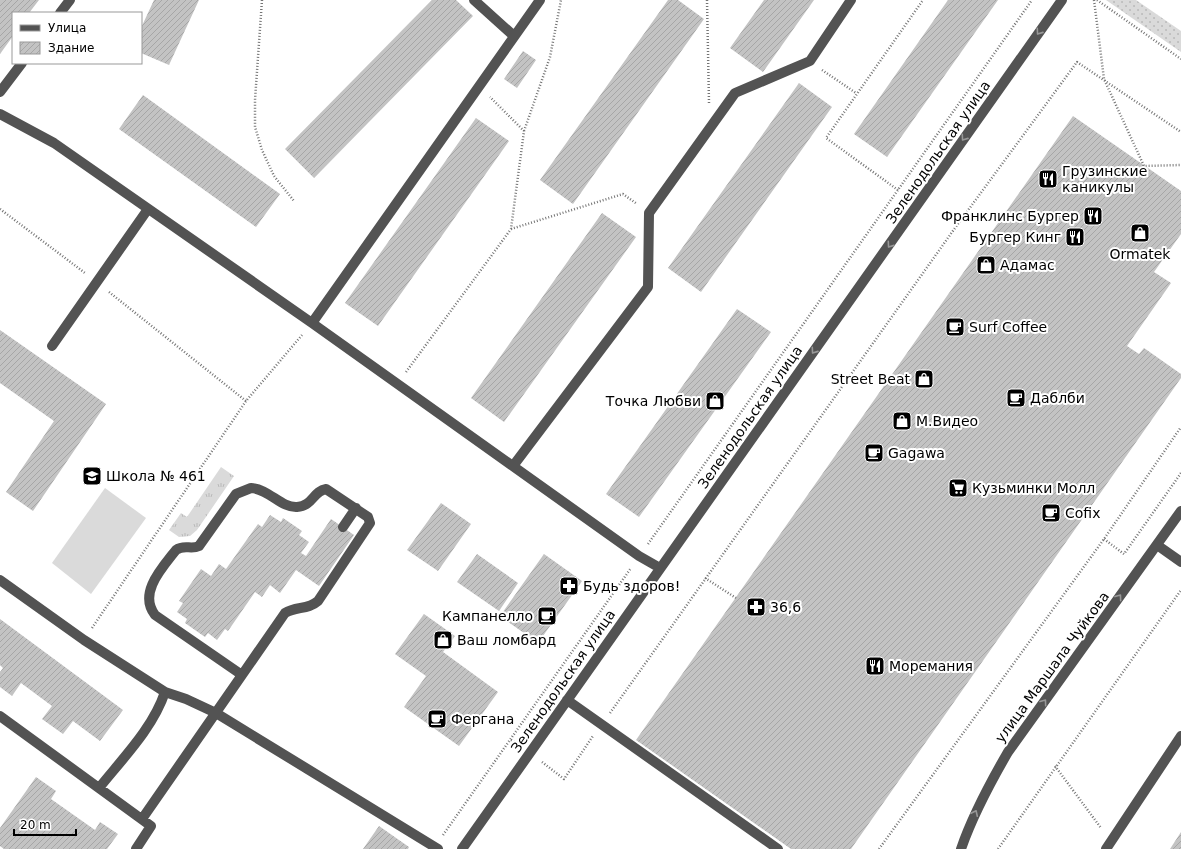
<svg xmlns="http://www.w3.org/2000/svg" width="1181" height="849" font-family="'DejaVu Sans',sans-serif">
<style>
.grass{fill:url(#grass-dots)}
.park{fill:url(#park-tufts)}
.pitch{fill:#dadada}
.building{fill:url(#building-hatch)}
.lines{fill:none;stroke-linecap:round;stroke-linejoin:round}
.path{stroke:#757575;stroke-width:2.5;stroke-dasharray:1 2;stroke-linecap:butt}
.minor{stroke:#535353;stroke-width:10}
.oneway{stroke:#989898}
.labels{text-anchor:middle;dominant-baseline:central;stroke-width:4;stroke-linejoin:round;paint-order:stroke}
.street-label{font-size:14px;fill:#000;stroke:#fff}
.poi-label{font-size:14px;fill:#000;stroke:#fff;text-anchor:start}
</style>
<defs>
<pattern id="grass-dots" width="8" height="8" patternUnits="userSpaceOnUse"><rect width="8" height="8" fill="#dadada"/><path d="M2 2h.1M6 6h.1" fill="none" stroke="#b9b9b9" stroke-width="1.8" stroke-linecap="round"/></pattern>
<pattern id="park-tufts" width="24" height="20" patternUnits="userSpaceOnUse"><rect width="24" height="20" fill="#dadada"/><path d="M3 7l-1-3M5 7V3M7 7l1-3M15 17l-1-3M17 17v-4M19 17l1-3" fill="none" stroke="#b9b9b9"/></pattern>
<pattern id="building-hatch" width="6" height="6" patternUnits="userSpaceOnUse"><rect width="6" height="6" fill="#c3c3c3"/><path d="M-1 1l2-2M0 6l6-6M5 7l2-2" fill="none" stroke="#a6a6a6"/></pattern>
</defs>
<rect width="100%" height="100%" fill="#fff"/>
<path class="grass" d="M1106,0H1136L1181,31V52Z"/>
<path class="park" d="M221,467L234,476L197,530L190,536L179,537L169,530L181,513L187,517Z"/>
<path class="pitch" d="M105,488L146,518L91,594L52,563Z"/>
<path class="building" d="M0,0H39L29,13H13V36L0,54Z
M154,0H199L169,65L141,53V28Z
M432,0H456L473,16L314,178L285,149Z
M668,0H678L704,19L573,204L540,180Z
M764,0H814L763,72L730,48Z
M948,0H998L887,157L854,134Z
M523,51L536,60L517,88L504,79Z
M799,83L832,107L701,292L668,268Z
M143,95L280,194L256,227L119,129Z
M1073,116L1181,191V234L1154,272L1171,283L1127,346L1139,354L1144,348L1181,374V378L851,849H791L636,740Z
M476,118L509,141L378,326L345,303Z
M602,213L636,237L504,422L471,398Z
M737,309L771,332L639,517L606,494Z
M0,330L106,404L33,511L6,492L54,421L0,383Z
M441,503L471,524L438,571L407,550Z
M270,515L281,522L283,518L302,531L299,535L309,542L301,553L306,556L331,519L354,535L319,586L296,570L280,593L270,585L262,597L255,592L228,631L225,629L217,640L208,633L205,637L185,623L187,619L177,612L183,603L179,601L201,569L211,576L219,564L226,569L258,524L262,527Z
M477,554L518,583L499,611L457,582Z
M544,554L582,581L538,643L500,616Z
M424,614L455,636L443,652L498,692L459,746L404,707L426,676L395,654Z
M0,619L123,710L100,741L73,721L63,734L42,719L52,706L21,683L12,696L0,687V672L3,668L0,665Z
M36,777L56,791L51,799L95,830L100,822L118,834L107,849H4L0,846V828Z
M379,826L409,847L408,849H363Z
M1181,832V849H1170Z"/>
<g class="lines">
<path class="path" d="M262,0L255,100V127L262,150L274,176L294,201
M707,0L709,103
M1094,0L1104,79L1144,166L1181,165
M1097,0L1181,59
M822,70L856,93
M524,131L550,57L561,0
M898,190L826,138L923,0
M0,209L85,273
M511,229L623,194L637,204
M109,292L246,401
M406,372L511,229L524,131L490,97
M1104,539L1124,554L1181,473
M648,544L1032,0
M705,578L736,598
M92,628L246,401L302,335
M610,713L955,228L1077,62L1181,132
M511,740L517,744
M542,762L564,779L593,736
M1055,766L1101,828
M443,835L631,568
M879,849L1104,539L1181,427
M998,849L1181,590"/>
<path class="minor" d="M474,0L514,36
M60,13L70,0
M0,92L22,63
M0,114L54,143L312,323L639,556L660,568
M312,323L540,0
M52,346L148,209
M513,466L648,287L649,213L735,93L810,61L851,0
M251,488C269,489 281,508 297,507C313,506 313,491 326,489L368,517L370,523L318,601C308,610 296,606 285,613L242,675L155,615C138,593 162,568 176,550C184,544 191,550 199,546L236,494Z
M343,527L356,508
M1157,545L1181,562
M0,580L84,640L165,692C153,728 123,758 99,788
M165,692L186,699L216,713L438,849
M567,700L778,849
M0,716L151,826L136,849
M142,819L242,675
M462,849L1062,0
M961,849C973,814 990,783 1008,752L1181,511
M1106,849L1181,736"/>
</g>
<defs><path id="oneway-chevron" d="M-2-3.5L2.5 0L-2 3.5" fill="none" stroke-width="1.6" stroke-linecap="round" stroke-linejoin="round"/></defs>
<g class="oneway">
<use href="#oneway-chevron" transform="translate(1039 32) rotate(125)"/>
<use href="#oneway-chevron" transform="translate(964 138) rotate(125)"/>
<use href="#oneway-chevron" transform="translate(890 245) rotate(125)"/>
<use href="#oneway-chevron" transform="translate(814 351) rotate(125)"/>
<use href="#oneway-chevron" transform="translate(1119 597) rotate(-54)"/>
<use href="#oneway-chevron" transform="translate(1044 702) rotate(-54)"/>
<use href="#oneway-chevron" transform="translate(975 813) rotate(-65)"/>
</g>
<defs>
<symbol id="restaurant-square" viewBox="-11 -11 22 22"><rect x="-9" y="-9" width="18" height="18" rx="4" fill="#000" stroke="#fff"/><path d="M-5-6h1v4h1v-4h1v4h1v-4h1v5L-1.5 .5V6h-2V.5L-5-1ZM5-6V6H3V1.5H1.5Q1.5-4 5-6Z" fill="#fff"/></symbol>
<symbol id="shop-square" viewBox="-11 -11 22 22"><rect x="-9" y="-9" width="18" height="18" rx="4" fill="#000" stroke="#fff"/><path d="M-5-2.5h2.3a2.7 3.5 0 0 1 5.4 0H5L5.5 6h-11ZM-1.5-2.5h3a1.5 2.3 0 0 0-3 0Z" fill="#fff"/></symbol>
<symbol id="cafe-square" viewBox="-11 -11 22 22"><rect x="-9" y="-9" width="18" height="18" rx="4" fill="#000" stroke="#fff"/><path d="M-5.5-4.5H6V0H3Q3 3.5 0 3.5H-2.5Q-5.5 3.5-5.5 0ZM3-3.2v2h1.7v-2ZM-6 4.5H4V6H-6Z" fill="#fff"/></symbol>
<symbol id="school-square" viewBox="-11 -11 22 22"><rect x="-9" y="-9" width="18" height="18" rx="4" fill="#000" stroke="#fff"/><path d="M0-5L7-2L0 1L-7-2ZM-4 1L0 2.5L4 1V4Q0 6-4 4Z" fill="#fff"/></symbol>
<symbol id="supermarket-square" viewBox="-11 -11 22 22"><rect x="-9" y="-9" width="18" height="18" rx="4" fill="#000" stroke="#fff"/><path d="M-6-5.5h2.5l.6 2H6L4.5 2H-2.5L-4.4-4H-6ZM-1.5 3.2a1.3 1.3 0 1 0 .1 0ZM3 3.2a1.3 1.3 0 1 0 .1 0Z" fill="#fff"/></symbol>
<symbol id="pharmacy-square" viewBox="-11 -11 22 22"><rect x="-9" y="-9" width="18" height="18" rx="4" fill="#000" stroke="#fff"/><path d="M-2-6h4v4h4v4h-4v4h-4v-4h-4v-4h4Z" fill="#fff"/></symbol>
</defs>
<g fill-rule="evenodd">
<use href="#restaurant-square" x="1037" y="168" width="22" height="22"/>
<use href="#restaurant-square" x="1082" y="205" width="22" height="22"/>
<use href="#shop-square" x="1129" y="222" width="22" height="22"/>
<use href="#restaurant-square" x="1064" y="226" width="22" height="22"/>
<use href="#shop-square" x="975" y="254" width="22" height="22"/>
<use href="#cafe-square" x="944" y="316" width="22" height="22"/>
<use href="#shop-square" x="913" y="368" width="22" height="22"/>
<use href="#cafe-square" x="1005" y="387" width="22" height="22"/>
<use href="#shop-square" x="704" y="390" width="22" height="22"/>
<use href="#shop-square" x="891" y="410" width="22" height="22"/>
<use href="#cafe-square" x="863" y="442" width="22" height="22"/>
<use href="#school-square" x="81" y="465" width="22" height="22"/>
<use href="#supermarket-square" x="947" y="477" width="22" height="22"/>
<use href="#cafe-square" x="1040" y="502" width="22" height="22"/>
<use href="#pharmacy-square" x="558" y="575" width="22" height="22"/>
<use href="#pharmacy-square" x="745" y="596" width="22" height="22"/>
<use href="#cafe-square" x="536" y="605" width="22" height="22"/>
<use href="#shop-square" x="432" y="629" width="22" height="22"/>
<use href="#restaurant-square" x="864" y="655" width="22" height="22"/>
<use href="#cafe-square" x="426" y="708" width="22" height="22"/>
</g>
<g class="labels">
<g class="street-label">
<text transform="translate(938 152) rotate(-55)">Зеленодольская улица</text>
<text transform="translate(750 417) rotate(-55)">Зеленодольская улица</text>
<text transform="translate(1052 667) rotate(-54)">улица Маршала Чуйкова</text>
<text transform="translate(563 681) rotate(-55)">Зеленодольская улица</text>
</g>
<g class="poi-label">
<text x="1062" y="171">Грузинские<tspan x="1062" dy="16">каникулы</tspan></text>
<text x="1079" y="216" text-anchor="end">Франклинс Бургер</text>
<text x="1061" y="237" text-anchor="end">Бургер Кинг</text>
<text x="1140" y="254" text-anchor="middle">Ormatek</text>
<text x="1000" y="265">Адамас</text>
<text x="969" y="327">Surf Coffee</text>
<text x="910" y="379" text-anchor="end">Street Beat</text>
<text x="1030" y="398">Даблби</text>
<text x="701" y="401" text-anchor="end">Точка Любви</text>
<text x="916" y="421">М.Видео</text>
<text x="888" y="453">Gagawa</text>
<text x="106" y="476">Школа № 461</text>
<text x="972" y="488">Кузьминки Молл</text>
<text x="1065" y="513">Cofix</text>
<text x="583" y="586">Будь здоров!</text>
<text x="770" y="607">36,6</text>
<text x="533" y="616" text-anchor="end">Кампанелло</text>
<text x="457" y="640">Ваш ломбард</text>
<text x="889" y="666">Моремания</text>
<text x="451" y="719">Фергана</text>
</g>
</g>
<rect x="12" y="12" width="130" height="52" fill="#ffffff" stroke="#999999"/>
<rect x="20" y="25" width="20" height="6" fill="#535353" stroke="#999999"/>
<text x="48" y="32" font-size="12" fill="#000000">Улица</text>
<rect x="20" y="42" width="20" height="12" fill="url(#building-hatch)" stroke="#999999"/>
<text x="48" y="52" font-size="12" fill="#000000">Здание</text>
<path d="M14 829v6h62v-6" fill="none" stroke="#000000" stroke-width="2"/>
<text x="20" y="829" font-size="12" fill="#000000" stroke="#ffffff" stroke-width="3" paint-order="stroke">20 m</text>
</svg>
